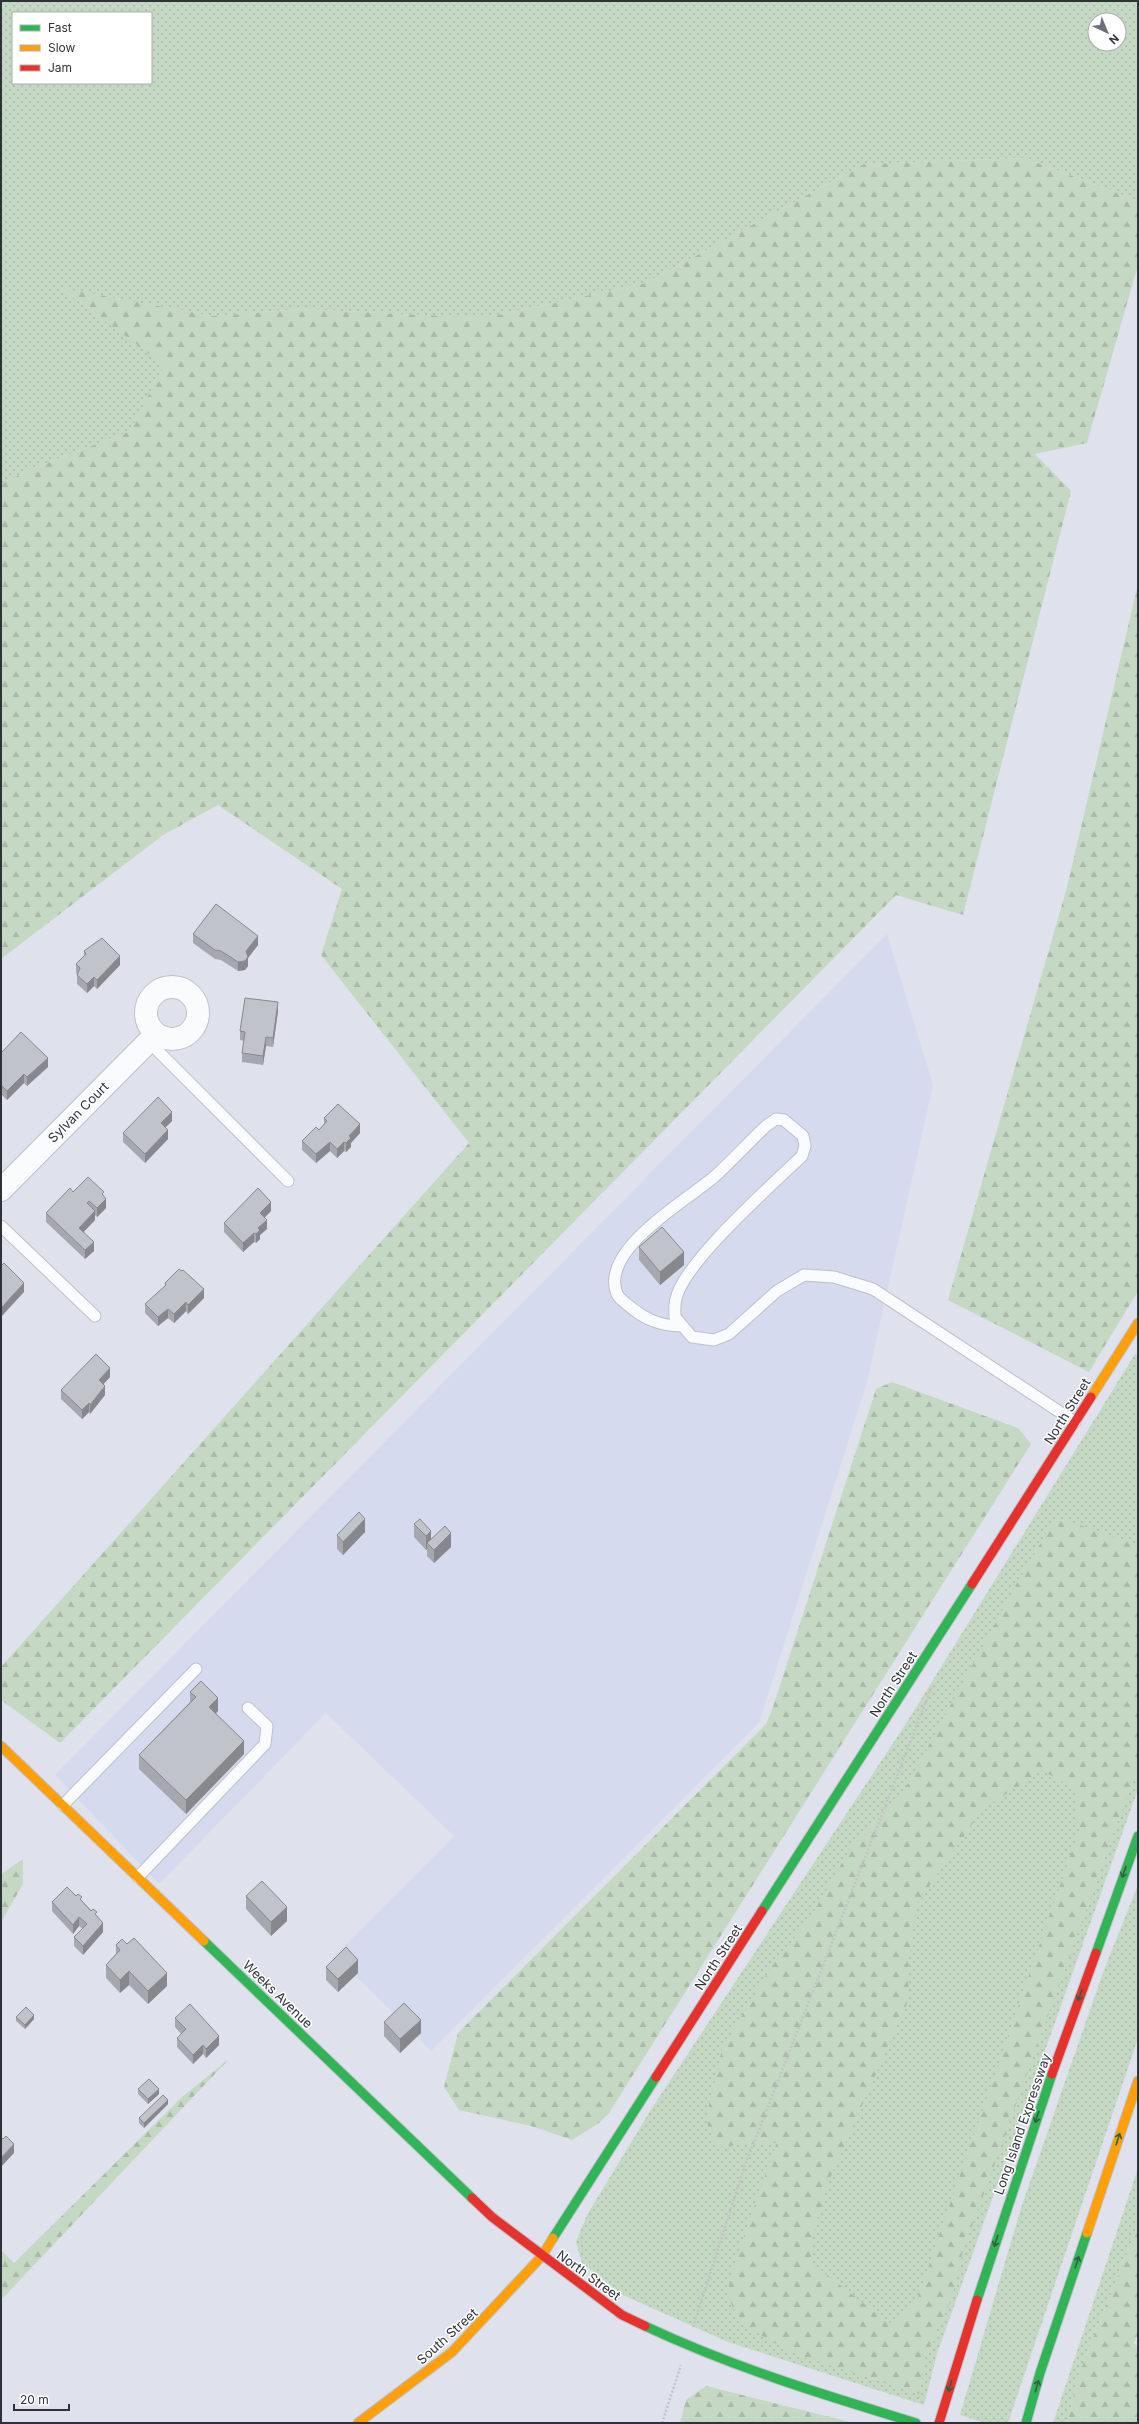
<svg xmlns="http://www.w3.org/2000/svg" width="1139" height="2424" font-family="Inter,sans-serif">
<style>
.built{fill:#d5daee}
.grass{fill:url(#grass-dots);fill-rule:evenodd}
.forest{fill:url(#forest-firs);fill-rule:evenodd}
.lines{fill:none;stroke-linecap:round;stroke-linejoin:round}
.lane-casing{stroke:#bec0c9;stroke-width:13}
.street-casing{stroke:#bec0c9;stroke-width:24}
.fast-casing{stroke:#bec0c9;stroke-width:11}
.slow-casing{stroke:#bec0c9;stroke-width:11}
.jam-casing{stroke:#bec0c9;stroke-width:11}
.path{stroke:#c2c4c8;stroke-width:2.5;stroke-dasharray:2 2;stroke-linecap:butt}
.lane{stroke:#fafbfc;stroke-width:11}
.street{stroke:#fafbfc;stroke-width:22}
.fast{stroke:#30b455;stroke-width:9}
.slow{stroke:#ff9f0a;stroke-width:9}
.jam{stroke:#e5322d;stroke-width:9}
.wall{fill:#a6a8af}
.shaded-wall{fill:#87888e}
.building{fill:#c1c3cb;stroke:#87888e}
.oneway{stroke:#306043}
.labels{text-anchor:middle;dominant-baseline:central;stroke-width:3;stroke-linejoin:round;paint-order:stroke}
.street-label{font-size:13px;fill:#30323a;stroke:#fff}
</style>
<defs>
<pattern id="grass-dots" width="8" height="8" patternUnits="userSpaceOnUse"><rect width="8" height="8" fill="#c4d8c3"/><path d="M2 2h.1M6 6h.1" fill="none" stroke="#a9baa8" stroke-width="1.8" stroke-linecap="round"/></pattern>
<pattern id="forest-firs" width="22" height="20" patternUnits="userSpaceOnUse"><rect width="22" height="20" fill="#c4d8c3"/><path d="M5 1l3.5 6h-7zM16 11l3.5 6h-7z" fill="#a9baa8"/></pattern>
</defs>
<rect width="100%" height="100%" fill="#dfe2ed"/>
<path class="built" d="M887,934L933,1085L867,1382L759,1723L431,2051L335,1955L454,1836L326,1713L159,1884L55,1775Z"/>
<path class="grass" d="M1,1H1138V201L1025,158L864,164L646,283L484,318L300,309L212,316L62,289L165,365L130,431L29,470L1,484ZM13,13H151V83H13ZM1095,20H1119V44H1095Z
M1135,1354L1138,1355V1789L937,2354L924,2405L728,2342L623,2295L582,2263L576,2242L587,2215L652,2108L907,1722Z
M1138,1885V2038L1008,2423H985L960,2415L1021,2208L1104,1970Z
M1138,2168V2225L1079,2374L1067,2423H1053Z"/>
<path class="forest" d="M1025,158L1138,201V265L1087,443L1035,454L1071,491L963,915L896,895L60,1743L1,1700V1667L469,1143L321,955L342,889L218,805L163,835L1,959V484L29,470L130,431L164,365L61,288L212,316L300,309L484,318L646,283L864,164Z
M1138,584V1291L1089,1372L948,1300L1067,887Z
M892,1382L1018,1428L1031,1444L609,2113L599,2123L572,2140L531,2126L459,2110L444,2087L458,2033L766,1724L773,1707L876,1389Z
M1056,1517L1138,1545V1766L962,2254L951,2301L926,2353L920,2394L797,2355L739,2323L727,2293L737,2256L777,2142L715,2147L706,2118L722,2049L770,1969L810,1918L850,1849L904,1791L1017,1583ZM1042,1770L1074,1789L1079,1830L918,2297L908,2311L889,2323L813,2264L812,2239L827,2185L908,2001L909,1960L917,1904L982,1810Z
M23,1859V1884L1,1922V1874Z
M229,2059L1,2300V2250L14,2263L182,2097Z
M1138,2225V2334L1134,2343L1138,2347V2423H1067L1079,2374Z
M706,2386L854,2423H680L686,2400Z"/>
<g class="lines">
<defs>
<path id="lane" d="M148,1041L288,1181
M1,1226L95,1316
M682,1326C660,1326 644,1319 628,1305C624,1302 619,1298 617,1294C599,1250 686,1201 714,1177C732,1161 748,1143 766,1126L776,1119L784,1120L803,1136L805,1146L802,1156C773,1184 683,1263 676,1299C674,1305 675,1311 675,1317L692,1337L714,1340L729,1334L777,1291L804,1275L834,1277L873,1289L1075,1422
M63,1805L196,1669
M138,1877L265,1744L267,1726L248,1708"/>
<path id="street" d="M146 1013a26 26 0 1 1 52 0a26 26 0 1 1-52 0Z
M1,1190L156,1034"/>
<path id="fast" d="M762,1911L972,1584
M204,1941L472,2198
M1096,1953L1138,1836
M553,2238L656,2077
M977,2300L1052,2074
M645,2326C732,2367 824,2395 916,2423
M1026,2423L1040,2373L1087,2233"/>
<path id="slow" d="M1091,1397L1138,1323
M1,1746L204,1941
M1087,2233L1138,2081
M358,2423L452,2352L542,2256L553,2238"/>
<path id="jam" d="M972,1584L1091,1397
M1052,2074L1096,1953
M656,2077L762,1911
M472,2198L492,2217L622,2315L645,2326
M939,2423L977,2300"/>
</defs>
<use href="#lane" class="lane-casing"/>
<use href="#street" class="street-casing"/>
<use href="#fast" class="fast-casing"/>
<use href="#slow" class="slow-casing"/>
<use href="#jam" class="jam-casing"/>
<path class="path" d="M693,2327L744,2168L932,1686
M662,2423L681,2365"/>
<use href="#lane" class="lane"/>
<use href="#street" class="street"/>
<use href="#fast" class="fast"/>
<use href="#slow" class="slow"/>
<use href="#jam" class="jam"/>
</g>
<path class="wall" d="M193,934L258,945L248,958V966L245,970L238,971L221,960L215,959L193,943Z
M84,951L120,965L97,989L94,986L87,993L77,984V974L76,973V964L84,956Z
M278,1011L273,1047L266,1046L263,1065L242,1062V1053L244,1041L240,1040V1031Z
M1,1053L48,1067L27,1086L24,1083L7,1100L1,1094Z
M324,1118L360,1133L351,1143V1147L346,1152L344,1151L337,1158L330,1151L316,1163L302,1150V1141L319,1130L324,1124Z
M172,1121L165,1127L168,1139L145,1163L123,1142V1133Z
M73,1192L104,1195L106,1208L97,1217L95,1215V1220L83,1232L94,1251L85,1259L46,1222V1213Z
M271,1211L264,1218L267,1229L260,1235V1239L256,1243L254,1242L243,1252L224,1232V1223Z
M639,1247L684,1265L660,1285L639,1260Z
M165,1283L204,1298L188,1314L186,1311L174,1323L168,1318L158,1326L145,1313V1304L165,1286Z
M110,1377L103,1384L105,1395L90,1414L89,1412L82,1419L61,1399V1390Z
M414,1524L431,1539L451,1547L434,1563L427,1556V1549L426,1550L414,1537Z
M365,1532L343,1555L337,1549V1535Z
M190,1692L218,1711L216,1713L244,1754L186,1814L139,1769V1755L190,1702Z
M246,1896L287,1921L271,1936L246,1909Z
M82,1901L97,1916L103,1932L83,1955L74,1946V1937L83,1929L79,1926L73,1934L52,1911V1902Z
M127,1944L167,1986L148,2004L129,1985L120,1993L106,1978V1965L116,1954V1945Z
M326,1967L358,1973L338,1992L326,1980Z
M16,2017L34,2019L25,2029L16,2021Z
M175,2018L219,2045L206,2058L203,2054L193,2064L177,2047V2038L181,2034L175,2027Z
M384,2022L421,2033L400,2053L384,2036Z
M138,2089L159,2094L148,2104L138,2094Z
M168,2104L144,2128L139,2123V2118Z"/>
<path class="shaded-wall" d="M258,936V945L248,958V966L245,970L238,971V962Z
M120,956V965L97,989V980Z
M94,977V986L87,993V984Z
M278,1002V1011L273,1047V1038Z
M266,1037V1046L263,1065V1056Z
M48,1058V1067L27,1086V1077Z
M24,1074V1083L7,1100V1091Z
M172,1112V1121L161,1132V1123Z
M360,1124V1133L351,1143V1147L346,1152V1143L349,1136Z
M168,1130V1139L145,1163V1154Z
M330,1142V1151L316,1163V1154Z
M344,1142V1151L337,1158V1149Z
M106,1199V1208L97,1217V1208Z
M271,1202V1211L260,1222V1213Z
M95,1211V1220L79,1237V1228Z
M267,1220V1229L260,1235V1239L256,1243V1234L258,1228Z
M254,1233V1242L243,1252V1243Z
M94,1242V1251L85,1259V1250Z
M684,1252V1265L660,1285V1272Z
M24,1283V1292L1,1317V1308Z
M204,1289V1298L188,1314V1305Z
M186,1302V1311L174,1323V1314Z
M168,1309V1318L158,1326V1317Z
M110,1368V1377L99,1389V1380Z
M105,1386V1395L90,1414V1405Z
M89,1403V1412L82,1419V1410Z
M365,1519V1532L343,1555V1542Z
M431,1531V1545L427,1543V1549L426,1550V1536Z
M451,1533V1547L434,1563V1550Z
M218,1698V1711L209,1720V1707Z
M244,1741V1754L186,1814V1800Z
M287,1907V1921L271,1936V1922Z
M79,1917V1926L73,1934V1925Z
M103,1923V1932L83,1955V1946Z
M358,1960V1973L338,1992V1979Z
M129,1971V1985L120,1993V1980Z
M167,1973V1986L148,2004V1991Z
M34,2015V2019L25,2029V2025Z
M421,2020V2033L400,2053V2039Z
M219,2036V2045L206,2058V2049Z
M203,2045V2054L193,2064V2055Z
M159,2089V2094L148,2104V2099Z
M168,2100V2104L144,2128V2123Z
M14,2144V2153L1,2167V2158Z"/>
<path class="building" d="M216,904L258,936L246,951L248,957L245,961L238,962L221,951L215,950L193,934Z
M102,938L120,956L97,980L94,977L87,984L77,975L80,968L76,964L86,954L84,951Z
M245,998L278,1002L273,1038L266,1037L263,1056L242,1053L245,1032L240,1031Z
M21,1032L48,1058L27,1077L24,1074L7,1091L1,1085V1053Z
M158,1097L172,1112L161,1123L168,1130L145,1154L123,1133Z
M338,1104L360,1124L349,1136L351,1138L346,1143L344,1142L337,1149L330,1142L316,1154L302,1141L316,1127L319,1130L327,1121L324,1118Z
M88,1177L104,1192L102,1194L106,1199L97,1208L89,1201L87,1203L95,1211L79,1228L94,1242L85,1250L46,1213L70,1188L73,1192Z
M258,1188L271,1202L260,1213L267,1220L258,1228L260,1230L256,1234L254,1233L243,1243L224,1223Z
M662,1227L684,1252L660,1272L639,1247Z
M4,1263L24,1283L1,1308V1264L2,1265Z
M179,1269L182,1271L183,1270L204,1289L188,1305L186,1302L174,1314L168,1309L158,1317L145,1304L166,1285L165,1283Z
M96,1354L110,1368L99,1380L105,1386L90,1405L89,1403L82,1410L61,1390Z
M359,1512L365,1519L343,1542L337,1535Z
M420,1519L431,1531L426,1536L414,1524Z
M445,1526L451,1533L434,1550L427,1543Z
M201,1681L218,1698L209,1707L244,1741L186,1800L139,1755L196,1697L190,1692Z
M262,1881L287,1907L271,1922L246,1896Z
M67,1887L76,1896L78,1894L82,1897L80,1899L91,1911L93,1909L97,1912L95,1914L103,1923L83,1946L74,1937L87,1924L79,1917L73,1925L52,1902Z
M134,1938L167,1973L148,1991L129,1971L120,1980L106,1965L120,1950L116,1945L122,1939L127,1944Z
M346,1947L358,1960L338,1979L326,1967Z
M404,2003L421,2020L400,2039L384,2022Z
M190,2004L219,2036L206,2049L203,2045L193,2055L177,2038L186,2029L175,2018Z
M26,2007L34,2015L25,2025L16,2017Z
M149,2079L159,2089L148,2099L138,2089Z
M163,2095L168,2100L144,2123L139,2118Z
M6,2136L14,2144L1,2158V2137L3,2139Z"/>
<defs><path id="oneway-shaft" d="M-6 0H5M1.5-3L5.5 0L1.5 3" fill="none" stroke-width="1.6" stroke-linecap="round" stroke-linejoin="round"/></defs>
<g class="oneway">
<use href="#oneway-shaft" transform="translate(1124 1872) rotate(110)"/>
<use href="#oneway-shaft" transform="translate(1080 1995) rotate(110)"/>
<use href="#oneway-shaft" transform="translate(1037 2117) rotate(108)"/>
<use href="#oneway-shaft" transform="translate(1118 2139) rotate(-72)"/>
<use href="#oneway-shaft" transform="translate(996 2241) rotate(108)"/>
<use href="#oneway-shaft" transform="translate(1077 2262) rotate(-72)"/>
<use href="#oneway-shaft" transform="translate(950 2386) rotate(106)"/>
<use href="#oneway-shaft" transform="translate(1037 2386) rotate(-74)"/>
</g>
<g class="labels">
<g class="street-label">
<text transform="translate(78 1112) rotate(-45)">Sylvan Court</text>
<text transform="translate(1067 1411) rotate(-58)">North Street</text>
<text transform="translate(893 1684) rotate(-57)">North Street</text>
<text transform="translate(718 1957) rotate(-57)">North Street</text>
<text transform="translate(278 1994) rotate(44)">Weeks Avenue</text>
<text transform="translate(1022 2124) rotate(-71)">Long Island Expressway</text>
<text transform="translate(589 2275) rotate(36)">North Street</text>
<text transform="translate(447 2336) rotate(-42)">South Street</text>
</g>
</g>
<rect width="1139" height="2424" fill="none" stroke="#30323a" stroke-width="4"/>
<rect x="12" y="12" width="140" height="72" fill="#ffffff" stroke="#acadb0"/>
<rect x="20" y="25" width="20" height="6" fill="#30b455" stroke="#acadb0"/>
<text x="48" y="32" font-size="12" fill="#30323a">Fast</text>
<rect x="20" y="45" width="20" height="6" fill="#ff9f0a" stroke="#acadb0"/>
<text x="48" y="52" font-size="12" fill="#30323a">Slow</text>
<rect x="20" y="65" width="20" height="6" fill="#e5322d" stroke="#acadb0"/>
<text x="48" y="72" font-size="12" fill="#30323a">Jam</text>
<g transform="translate(1107 32) rotate(136)"><circle r="19" fill="#ffffff" stroke="#acadb0"/>
<path d="M0-3L7 15L0 10L-7 15Z" fill="#6d7079"/>
<text y="-6" font-size="11" font-weight="bold" text-anchor="middle" fill="#30323a">N</text>
</g>
<path d="M14 2404v6h55v-6" fill="none" stroke="#30323a" stroke-width="2"/>
<text x="20" y="2404" font-size="12" fill="#30323a" stroke="#ffffff" stroke-width="3" paint-order="stroke">20 m</text>
</svg>
